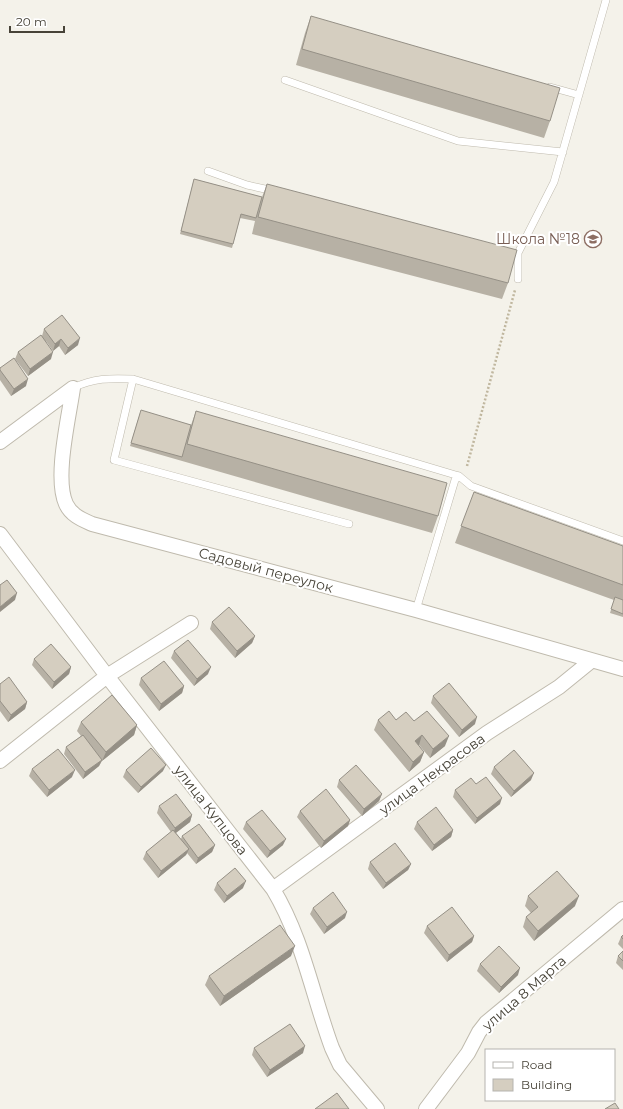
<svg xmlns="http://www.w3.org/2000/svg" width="623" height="1109" font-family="Montserrat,sans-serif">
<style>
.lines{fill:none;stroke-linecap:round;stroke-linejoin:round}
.service-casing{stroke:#bfbaad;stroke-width:8}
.minor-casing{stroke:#bfbaad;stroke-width:16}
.path{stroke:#c0b79f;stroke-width:2.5;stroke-dasharray:2 2;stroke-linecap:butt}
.service{stroke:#fff;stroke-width:7}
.minor{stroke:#fff;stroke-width:14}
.wall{fill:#b7b1a5}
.shaded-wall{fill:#959086}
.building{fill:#d5cec0;stroke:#959086}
.labels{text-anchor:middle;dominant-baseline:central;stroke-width:4;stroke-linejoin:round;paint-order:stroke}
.education-label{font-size:14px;fill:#785e54;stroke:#fff;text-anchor:end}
.street-label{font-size:14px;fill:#474338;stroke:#fff}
</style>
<rect width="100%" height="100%" fill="#f4f2ea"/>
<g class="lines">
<defs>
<path id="service" d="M285,80L458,141L563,152
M550,87L579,95
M208,171L247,185L274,191
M518,279V253L554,182L606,0
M133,379L114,460L349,524
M73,388C93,378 110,378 133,379L459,476
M416,610L455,480L459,476L471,486L623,541"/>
<path id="minor" d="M0,442L73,388C69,417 54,478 66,504C71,515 81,519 92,524L416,610L623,669
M0,534L107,676L273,889C303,939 312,994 332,1048L340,1065L377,1109
M0,761L107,676L191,623
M273,889L487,733L559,687L591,661
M426,1109L468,1053L479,1032L486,1023L623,909"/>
</defs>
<use href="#service" class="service-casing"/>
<use href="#minor" class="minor-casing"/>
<path class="path" d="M467,466L515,290"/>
<use href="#service" class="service"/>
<use href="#minor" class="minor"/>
</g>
<path class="wall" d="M311,16L550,121L544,138L296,65L305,33Z
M194,179L262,197L267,184L508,283L502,299L252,234L255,221L240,218L232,248L180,234Z
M44,329L78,345L65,355L59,346L53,351L46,341L51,359L28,376L15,359L18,352L42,336Z
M0,368L26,386L11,396L0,380Z
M196,411L438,516L432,533L130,446L140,413L191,425Z
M474,492L623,546V617L610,613L614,600L455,543Z
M212,622L255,636L252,643L235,658L210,629Z
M174,651L208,674L194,686L171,658Z
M34,659L71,667L69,674L52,689L32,665Z
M141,678L184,686L182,693L159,711L139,685Z
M0,684L27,702L25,709L8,722L0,711Z
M433,696L475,724L459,737L431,703Z
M378,720L414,721L445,746L430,758L419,745H418L424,752L420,762L409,772L374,730Z
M81,722L137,725L134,735L102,761L99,766L83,779L64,754L66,747L81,736L77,731Z
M494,767L531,780L511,797L491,774Z
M32,769L72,777L47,797L29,776Z
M126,770L163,771L138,793L123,777Z
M339,780L382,794L379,801L362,816L337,787Z
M476,784L500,804L475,824L453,797L455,790Z
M159,806L192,815L190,822L176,833L181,839L182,836L215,845L212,852L196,864L187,853L186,855L158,878L143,859L146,852L171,832L157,813Z
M300,811L350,820L348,826L321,848L297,817Z
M246,822L283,845L267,858L243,829Z
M417,822L453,830L451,837L432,851L414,829Z
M370,862L411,864L408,870L383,889L368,869Z
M217,883L243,888L224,903L214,890Z
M528,896L575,906L534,941L523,927L526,917L531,913L525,906Z
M313,908L345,918L324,934L310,914Z
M427,926L474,936L472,942L447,962L424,933Z
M623,935V949L618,944L621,937Z
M623,951V970L616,963L618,956Z
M291,956L220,1006L205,985L209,976Z
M480,964L518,975L499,993L477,971Z
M254,1048L303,1053L267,1077L252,1055Z"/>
<path class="shaded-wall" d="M80,338L78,345L65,355L68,348Z
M61,339L59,346L53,351L55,344Z
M53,352L51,359L28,376L30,369Z
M28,379L26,386L11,396L14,389Z
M17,593L15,600L0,612V607Z
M255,636L252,643L235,658L237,651Z
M71,667L69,674L52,689L54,682Z
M211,667L208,674L194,686L197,679Z
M184,686L182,693L159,711L161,704Z
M27,702L25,709L8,722L11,715Z
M477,717L475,724L459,737L462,730Z
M137,725L134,735L102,761L106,752Z
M422,735L419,745L411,751L415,741Z
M449,736L445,746L430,758L433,749Z
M424,752L420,762L409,772L413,762Z
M102,760L99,766L83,779L85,772Z
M166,765L163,771L138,793L141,787Z
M75,770L72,777L47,797L49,790Z
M534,773L531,780L511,797L514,791Z
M382,794L379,801L362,816L364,809Z
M502,798L500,804L475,824L477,818Z
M192,815L190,822L173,835L175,828Z
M350,820L348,826L321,848L324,841Z
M453,830L451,837L432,851L434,845Z
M286,839L283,845L267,858L270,851Z
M215,845L212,852L196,864L198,858Z
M189,849L186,855L158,878L161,871Z
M411,864L408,870L383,889L386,883Z
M246,881L243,888L224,903L227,896Z
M579,896L575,906L534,941L538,931Z
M347,912L345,918L324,934L327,927Z
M474,936L472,942L447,962L449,955Z
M295,946L291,956L220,1006L224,996Z
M520,968L518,975L499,993L501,987Z
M305,1046L303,1053L267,1077L270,1070Z"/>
<path class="building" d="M311,16L560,88L550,121L302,49Z
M194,179L262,197L256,218L241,214L233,244L181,231Z
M267,184L517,250L508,283L258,217Z
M62,315L80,338L68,348L61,339L55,344L44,329Z
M41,335L53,352L30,369L18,352Z
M14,358L28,379L14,389L0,370V368Z
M141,410L191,425L182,457L131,443Z
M196,411L447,483L438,516L187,444Z
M474,492L623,546V585L461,526Z
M7,580L17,593L0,607V585Z
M615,597L623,600V614L611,609Z
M229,607L255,636L237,651L212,622Z
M188,640L211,667L197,679L174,651Z
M51,644L71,667L54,682L34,659Z
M164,661L184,686L161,704L141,678Z
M9,677L27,702L11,715L0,701V684Z
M449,683L477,717L462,730L433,696Z
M112,695L137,725L106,752L81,722Z
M389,711L396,720L406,712L414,721L427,711L449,736L433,749L422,735L415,741L424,752L413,762L378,720Z
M83,735L102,760L85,772L66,747Z
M151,748L166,765L141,787L126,770Z
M58,749L75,770L49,790L32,769Z
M514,750L534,773L514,791L494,767Z
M356,765L382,794L364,809L339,780Z
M486,777L502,798L477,818L455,790L471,778L476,784Z
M326,789L350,820L324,841L300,811Z
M176,794L192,815L175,828L159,806Z
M436,807L453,830L434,845L417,822Z
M262,810L286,839L270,851L246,822Z
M199,824L215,845L198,858L182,836Z
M173,830L189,849L161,871L146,852Z
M395,843L411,864L386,883L370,862Z
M235,868L246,881L227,896L217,883Z
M557,871L579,896L538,931L526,917L538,907L528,896Z
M333,892L347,912L327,927L313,908Z
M452,907L474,936L449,955L427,926Z
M280,925L295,946L224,996L209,976Z
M623,935V939L621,937Z
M499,946L520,968L501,987L480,964Z
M623,951V961L618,956Z
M290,1024L305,1046L270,1070L254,1048Z
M337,1093L349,1109H315Z
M615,1103L619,1109H605Z"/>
<defs>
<symbol id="school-ring" viewBox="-11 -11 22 22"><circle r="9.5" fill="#fff" stroke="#8d6e63" stroke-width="1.5"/><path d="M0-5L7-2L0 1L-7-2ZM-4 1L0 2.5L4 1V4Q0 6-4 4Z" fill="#8d6e63"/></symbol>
</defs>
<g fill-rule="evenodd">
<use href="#school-ring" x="583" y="229" width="20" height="20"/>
</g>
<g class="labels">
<g class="education-label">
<text x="580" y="239">Школа №18</text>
</g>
<g class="street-label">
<text transform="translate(266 570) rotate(15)">Садовый переулок</text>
<text transform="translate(432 774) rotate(-36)">улица Некрасова</text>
<text transform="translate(211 810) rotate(52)">улица Купцова</text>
<text transform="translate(524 993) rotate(-41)">улица 8 Марта</text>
</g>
</g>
<rect x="485" y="1049" width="130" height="52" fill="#ffffff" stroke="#b5b4af"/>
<rect x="493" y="1062" width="20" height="6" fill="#ffffff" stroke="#b5b4af"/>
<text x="521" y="1069" font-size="12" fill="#474338">Road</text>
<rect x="493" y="1079" width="20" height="12" fill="#d5cec0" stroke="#b5b4af"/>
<text x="521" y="1089" font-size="12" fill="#474338">Building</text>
<path d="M10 26v6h54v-6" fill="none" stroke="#474338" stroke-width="2"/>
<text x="16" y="26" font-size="12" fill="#474338" stroke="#ffffff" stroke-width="3" paint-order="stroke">20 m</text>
</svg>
